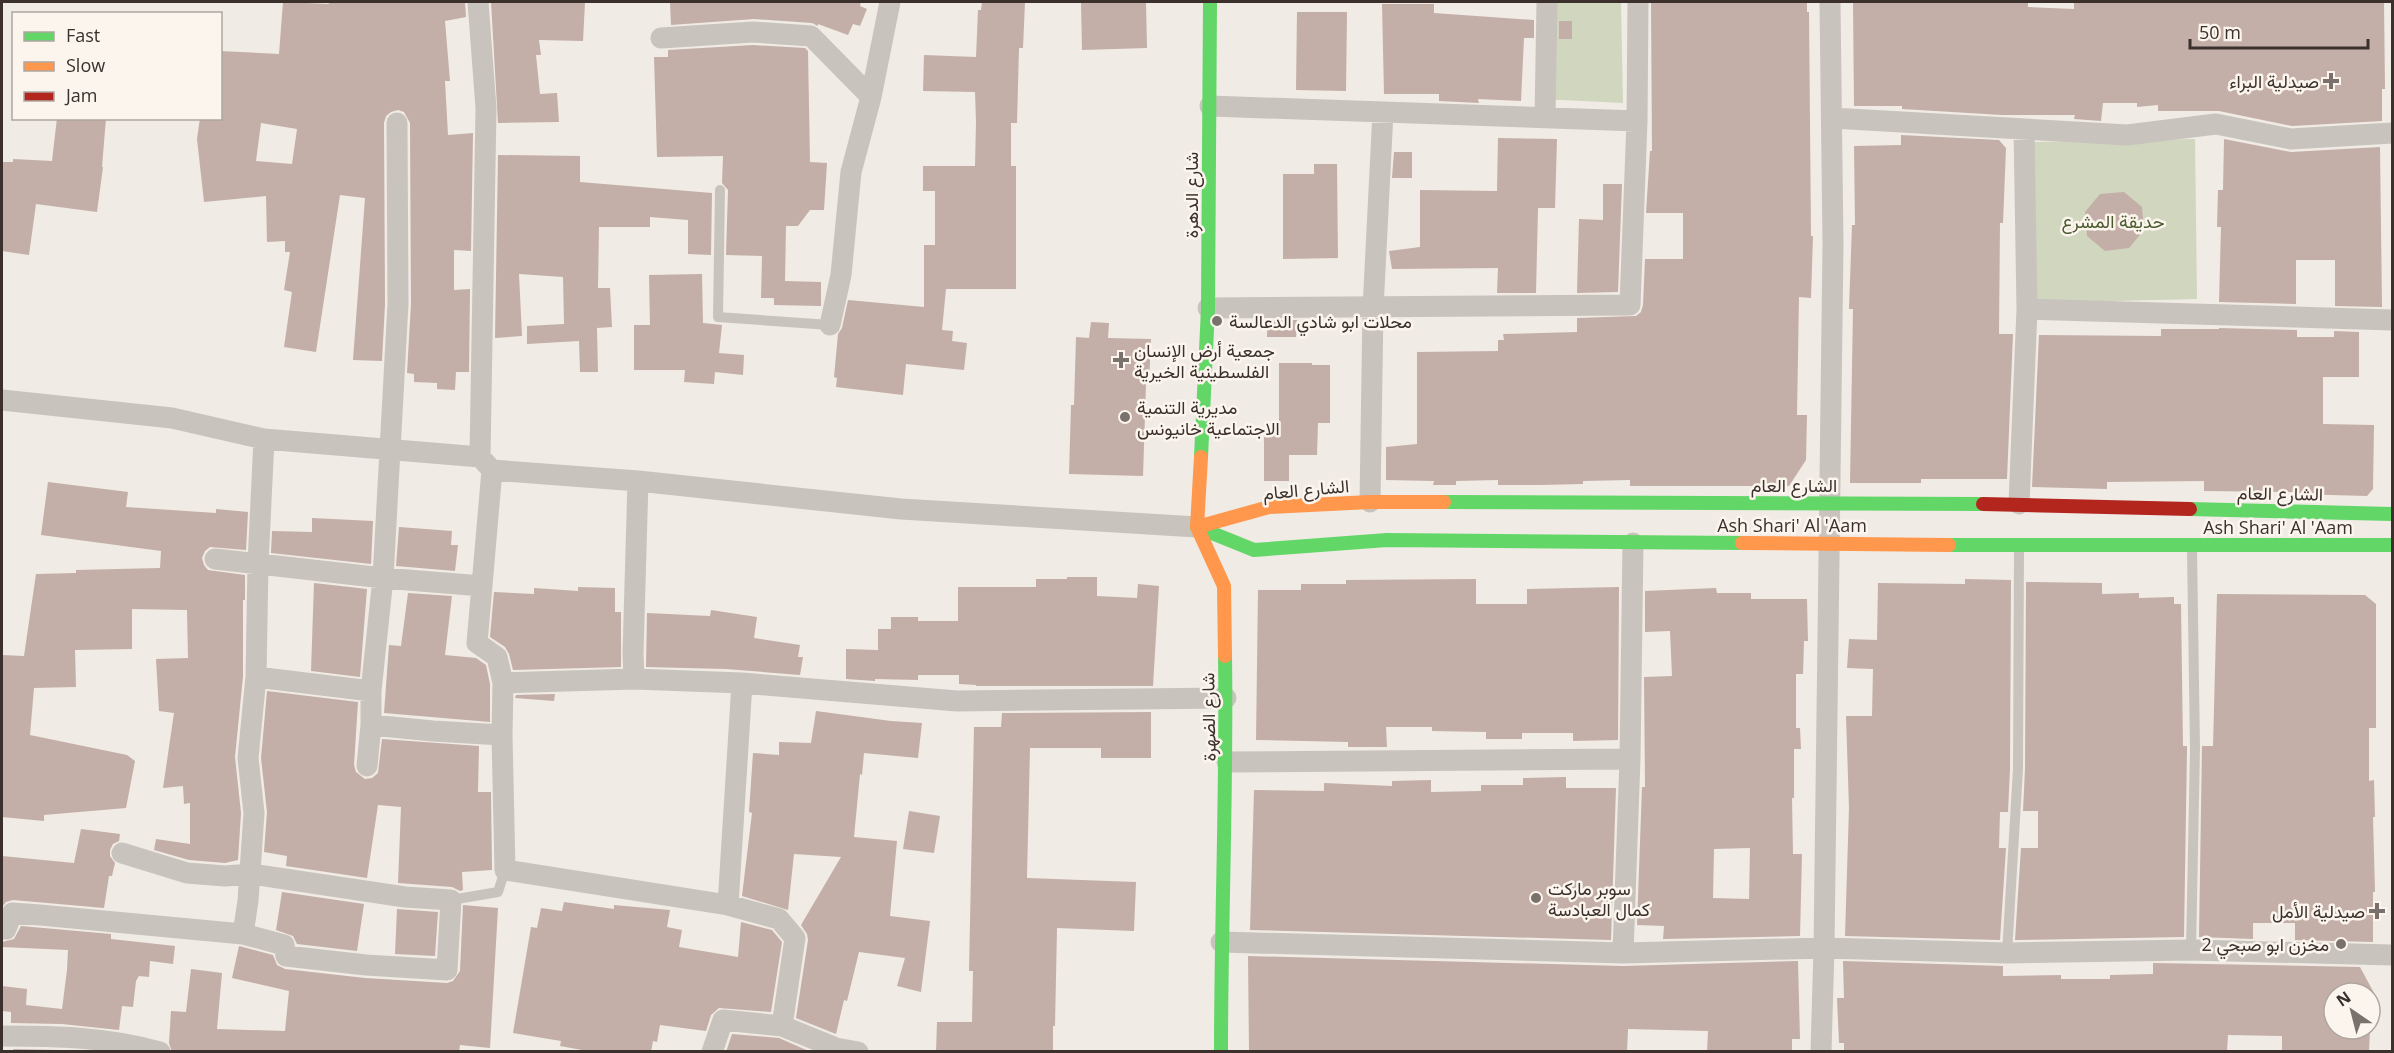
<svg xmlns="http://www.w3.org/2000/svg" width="2394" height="1053" font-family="'Open Sans',Vazirmatn,sans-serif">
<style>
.green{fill:#d1d6bf}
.building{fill:#c3afa7;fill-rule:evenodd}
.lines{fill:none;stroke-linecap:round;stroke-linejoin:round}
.lane{stroke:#c9c3be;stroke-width:10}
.street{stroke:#c9c3be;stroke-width:21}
.fast{stroke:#63d668;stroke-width:14}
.slow{stroke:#ff974d;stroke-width:14}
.jam{stroke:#b3261e;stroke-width:14}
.poi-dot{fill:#7a716c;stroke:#fbf5ee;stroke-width:2}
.labels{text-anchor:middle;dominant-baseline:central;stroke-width:5;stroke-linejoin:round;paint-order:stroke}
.poi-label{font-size:18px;fill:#3b302b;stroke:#fbf5ee;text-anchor:start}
.street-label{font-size:18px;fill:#3b302b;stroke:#fbf5ee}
.park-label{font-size:18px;fill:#4a5a2e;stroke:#fbf5ee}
</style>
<rect width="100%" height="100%" fill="#f0ebe5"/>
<path class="green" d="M1539,2H1621L1623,103L1541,99Z
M2195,139L2197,299L2031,303L2029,142Z"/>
<path class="building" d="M283,2L329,4L328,2H465L466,17L445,21L450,81H445L448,135L473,133L471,251L454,250V290L470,289L469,372H456L455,390L437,389V383L414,382V374L407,373L411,304L410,123L404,112L398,110L391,112L386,116L384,123L385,304L382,361L353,360L365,198L340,195L316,352L284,347L292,292L284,290L290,252H285V241L267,242L266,196L204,202L197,139L200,118H220V51L279,54ZM261,123L297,129L292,164L256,161Z
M491,2H585L583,41L539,40L541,55H536L540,94L557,93L559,122L498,123Z
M670,2H861L860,6L867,9L860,26L853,24L848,35L818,24V26L812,23L754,19L671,25Z
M982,2H1025L1023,48H1019L1017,123H1011V166H1016V289H946L942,330L953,331L952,341L967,343L964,370L906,364L903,395L836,387L837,378L834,377L838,334L842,328L848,300L924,307V245H935V191H923V166H975L976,122L975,92L923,91L924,55L976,57L978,10H981Z
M1081,2H1146L1147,48L1082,50Z
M1651,2H1807V12H1809L1811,236H1813L1811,298L1799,297L1797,415H1807L1806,460L1789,486H1630V480L1583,481V484L1540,485H1498V480L1456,481V485H1433L1434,481L1386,480V447L1417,444V352L1498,351V340H1504L1503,334L1577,332V318L1636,316L1641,312L1643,305L1645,259H1683V213H1646L1650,151H1652Z
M1853,2H2028V7L2074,9V2H2384L2385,89H2382V121L2292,126L2219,111H2158V105L2137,107V103H2103L2101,121L2074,119L2075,115H2002L1902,109V106H1854Z
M1382,4H1434V13L1534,20V38H1524L1521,101L1478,99L1479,103L1439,101V94H1384Z
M1297,12H1347L1346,91L1296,90Z
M1559,21H1572V39H1559Z
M753,45L805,48L808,51L810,162L827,163L824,210H810L798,226H786L785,281L821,282V306L774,305V298H761L762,256L726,255L728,190L722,183L723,156L657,157L654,57H668V50Z
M57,118H106L102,167H103L97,212L36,204L29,255L2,251V162H13V159L52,161Z
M1901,135L1999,140L2006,148L2003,223H2000L1999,334H2013L2007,479H1921V483H1850L1853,309H1849L1852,225H1855L1854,146L1901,145Z
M1498,138L1557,139L1555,208H1538L1536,293H1497L1498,268L1392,269L1389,251L1420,247V190L1497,191Z
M2224,139L2291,152L2380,147L2382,307L2335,306V260H2296V304L2219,302L2221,227H2217L2218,190H2223Z
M1394,152H1412V178H1392Z
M498,155L580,156V182L712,193L711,255L688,254V220L650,217V227H599L598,288H610L612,327L597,328L598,372H580L579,341L527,344V326L564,324L563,277L519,274L522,336L495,338Z
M1314,164H1337L1338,258L1283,259V174H1314Z
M1603,184H1622L1618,292L1577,293L1579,219L1603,220Z
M2124,192L2142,207L2144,230L2129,248L2105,251L2087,236L2085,212L2100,194Z
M702,274L703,323L722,325L719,353L744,355L743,375L715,372L714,384L684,382L685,370H634V325H650L649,275Z
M1267,320H1297L1296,337H1267Z
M1091,322L1109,323L1108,338L1151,339L1149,384H1146L1143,476L1069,474L1071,405H1074L1076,337L1089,338Z
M2219,328L2297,330V337H2334V331L2359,332V377H2323V424L2374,425L2373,489L2367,496L2294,494V492L2204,491V481L2107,482V489L2032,487L2039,335L2161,336V329H2219Z
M1279,363H1312V365H1330V423H1318L1317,455H1289V481H1264V432H1279Z
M48,482L128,492L126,507L216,513V509L248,512L246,550L210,547L205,551L202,558L204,565L208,570L245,575V600H243V676L235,757L241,813L238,860L225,863L189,860L154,850L156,839L190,844V803L184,804L183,786L163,788L174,713L159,711L156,659L188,658L187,610L132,609V649L75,650L76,687L34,688L30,735L127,755L135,761L126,808L44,815V821L2,817V655L24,656L36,574L76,573V570L160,568L161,551L41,535Z
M312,518L373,521L371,564L271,553L272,531L312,532Z
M399,527L452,531L451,545H458L455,571L396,566Z
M1067,577H1097V596L1137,598L1138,584L1159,586L1153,686H976V685L959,684V675H918V680L875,679V681L846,679V649L878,650V629H891V617H918V621H958V587H1036V579H1067Z
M1476,579V604H1527V589L1619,587L1618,740L1573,741V733H1522V739H1486V732L1432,731V727H1386L1387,747H1348V742L1256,740L1258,590H1301V584H1346V580Z
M1965,579L2011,580L2010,769L2008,812H2000L1999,848H2006L2000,940L1845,936L1849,808L1846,716H1872L1873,669L1847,668L1849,639L1877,640L1878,583L1965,584Z
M2026,582L2102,583V594L2139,593V598L2174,597V604H2181L2183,746H2187V749L2184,937L2015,940L2021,848H2038V811H2023L2025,769Z
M314,583L367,589L360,677L311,671Z
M578,587L615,588V612H621V667L513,670L509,654L505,647L490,637L494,592L534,594V588L578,591Z
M1716,588L1717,593H1751V599H1807L1808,641H1804L1803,674H1796V728H1800L1801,749H1794V798H1792L1793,854H1802L1800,936L1663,939L1664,926L1637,925L1642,787H1645L1644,677L1672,676L1670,631L1645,632V591ZM1750,848L1749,899L1713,898L1714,849Z
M408,593L452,596L445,655L476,658L486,665L490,684V722L384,713L389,645L401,646Z
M2217,594L2365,595L2376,604V728H2369V781L2374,780L2375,817H2373L2375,892H2373V942L2295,940V923H2253V939L2199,937L2202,746H2213Z
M711,610L757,617L754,638L800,645L798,657H803L800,675L726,669L646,667L647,613L710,616Z
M267,691L358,702L354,765L356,772L365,779L372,778L378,773L382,739L479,746L478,792H491L492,870L462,872L463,890L460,891L452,887L398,883L401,807L378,805L367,878L286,866L287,856L264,852L267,812L261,758Z
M555,694L554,701L515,698L516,695Z
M816,711L891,721L922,723L918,758L864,753L862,775L860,774L854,837L897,841L890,916L930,921L921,992L897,986L905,958L859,952L847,1001L844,1000L836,1034L796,1018L808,940L807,934L801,925L841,857L794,854L788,910L742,896L752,813L749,812L753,753L779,755V742L811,743Z
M1151,712V758H1101V748H1030L1027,878L1136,882L1134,931L1057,928L1055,1026H1053V1052H936L937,1022H972L973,971H969L974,727H1001L1002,713Z
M1566,777V788H1616L1611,940L1250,930L1254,790L1324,791V783L1392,786V781L1431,780V792L1481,791V785H1523V778Z
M909,811L940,816L934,853L903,849Z
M81,829L120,834L119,841L113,844L110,850V856L115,863L112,876H109L104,908L13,900L6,902L2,907V856L74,863Z
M282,892L364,904L357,951L297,944L293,936L276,930Z
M564,902L614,909V905L670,910L667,927L682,930L679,947L738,957L741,922L772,930L782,942L771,1012L719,1008L711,1015L706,1031L660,1025L657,1042L653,1041L651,1052H593L560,1046L561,1041L513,1033L531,927L537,928L541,908L562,911Z
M463,905L498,908L490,1048L460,1045L459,1052H172L169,1043L171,1011L186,1012L191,969L222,973L217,1029L285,1031L289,991L232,978L239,946L273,955L277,965L285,969L365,978L447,983L453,981L460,971Z
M397,909L438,912L435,956L395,954Z
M21,926L111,934V939L175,946L173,964L150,961L149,977L139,976L136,981L133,1007L122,1006L119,1030L62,1024L11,1023V1012L2,1011V986L27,989L26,1005L62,1009L67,970L68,950L2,947V942L14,939Z
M1248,956L1623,966L1798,961L1800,1039H1792V1052H1707L1708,1031L1628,1029L1627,1052H1249Z
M1843,961L2003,966V976L2061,975V979H2110V975L2153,974V963L2360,967L2374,993H2334V1029H2370L2369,1052H2282V1036L2228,1035L2227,1052H1844V1043H1839L1837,998H1844Z
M732,1034L779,1038L811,1052H726Z
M13,1049L61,1050L85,1052H14Z"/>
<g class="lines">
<path class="lane" d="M720,190L718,317L830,325
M451,900L498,892L505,870
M2191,950L2195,749L2192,549
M2007,953L2018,769L2019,549"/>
<path class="street" d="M478,2L486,108L480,457
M661,38L753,32L811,36L871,97
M1210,106L1637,121
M1545,117L1547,2
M1832,118L2127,135L2216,124L2291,139L2392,133
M1208,308L1630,305L1637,121L1638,2
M2027,309L2392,320
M830,325L841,275L851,172L871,97L890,2
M2,400L172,418L264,439L480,457L492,470L638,481L901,509L1197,527
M492,470L477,643L497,657L503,683L502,735L505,870L728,905L779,919L795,938L782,1026L836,1048L858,1052
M1370,502L1373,309L1383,112
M2019,504L2027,309L2024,129
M215,559L383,578L482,586
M256,677L371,691V725L367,766
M634,679L633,654L638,481
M503,683L634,679L742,683L957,701L1226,698
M371,691L383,578L398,304L397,123
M371,725L433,731L502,735
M1227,762L1630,759
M728,905L742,683
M2,929H6L12,913L40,915L243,934L284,945L286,956L366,965L447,970L451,900L405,897L251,874L225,876L187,873L122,853
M243,934L248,901L254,813L248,758L256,677L258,564L264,439
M1221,942L1623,953L1824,948L2007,953L2191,950L2392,955
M1623,953L1630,759L1633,543
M2,1036C54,1036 109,1037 160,1052
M712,1052L723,1020L782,1026
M1821,1052L1824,948L1833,245L1830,2"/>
<path class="fast" d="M1201,457L1208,308L1210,2
M1444,502L1983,504
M2190,509L2392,514
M1197,527L1254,550L1387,540L1742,543
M1949,545H2392
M1221,1052C1221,920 1227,788 1225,656"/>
<path class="slow" d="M1201,457L1197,527L1224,586L1225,656
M1197,527L1269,507L1370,502H1444
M1742,543L1949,545"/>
<path class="jam" d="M1983,504L2190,509"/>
</g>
<g class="poi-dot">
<path d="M2328 72h6v6h6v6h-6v6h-6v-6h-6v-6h6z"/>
<circle cx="1217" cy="321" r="6"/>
<path d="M1118 351h6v6h6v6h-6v6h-6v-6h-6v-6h6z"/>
<circle cx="1125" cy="417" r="6"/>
<circle cx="1536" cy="898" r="6"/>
<path d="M2374 902h6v6h6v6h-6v6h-6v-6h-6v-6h6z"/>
<circle cx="2341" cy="944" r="6"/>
</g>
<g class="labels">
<g class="poi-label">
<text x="2319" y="81" text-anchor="end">صيدلية البراء</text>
<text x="1229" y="321">محلات ابو شادي الدعالسة</text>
<text x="1134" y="350">جمعية أرض الإنسان<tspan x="1134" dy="21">الفلسطينية الخيرية</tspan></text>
<text x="1137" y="407">مديرية التنمية<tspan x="1137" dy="21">الاجتماعية خانيونس</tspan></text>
<text x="1548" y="888">سوبر ماركت<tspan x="1548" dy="21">كمال العبادسة</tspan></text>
<text x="2365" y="911" text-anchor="end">صيدلية الأمل</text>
<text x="2329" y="944" text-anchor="end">مخزن ابو صبحي 2</text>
</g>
<g class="street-label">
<text transform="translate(1191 195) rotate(-90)">شارع الدهرة</text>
<text x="1794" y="485">الشارع العام</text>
<text transform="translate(1306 489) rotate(-5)">الشارع العام</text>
<text transform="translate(2280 493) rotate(1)">الشارع العام</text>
<text x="1792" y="525">Ash Shari' Al 'Aam</text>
<text x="2278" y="527">Ash Shari' Al 'Aam</text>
<text transform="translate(1208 717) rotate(-91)">شارع الضهرة</text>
</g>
<g class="park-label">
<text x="2113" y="221">حديقة المشرع</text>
</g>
</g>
<rect width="2394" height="1053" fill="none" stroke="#3b302b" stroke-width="6"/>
<rect x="12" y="12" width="210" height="108" fill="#fbf5ee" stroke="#aea6a0" stroke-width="1.5"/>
<rect x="24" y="32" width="30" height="9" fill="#63d668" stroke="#aea6a0" stroke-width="1.5"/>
<text x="66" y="42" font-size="18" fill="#3b302b">Fast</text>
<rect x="24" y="62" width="30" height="9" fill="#ff974d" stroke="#aea6a0" stroke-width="1.5"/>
<text x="66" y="72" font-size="18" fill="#3b302b">Slow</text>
<rect x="24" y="92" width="30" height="9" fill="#b3261e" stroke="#aea6a0" stroke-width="1.5"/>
<text x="66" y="102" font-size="18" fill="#3b302b">Jam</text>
<g transform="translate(2352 1011) rotate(325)"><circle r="28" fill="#fbf5ee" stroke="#aea6a0" stroke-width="1.5"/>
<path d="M0-4.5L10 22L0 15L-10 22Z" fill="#7a716c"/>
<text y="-9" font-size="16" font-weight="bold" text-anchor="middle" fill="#3b302b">N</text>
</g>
<path d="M2190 39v9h178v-9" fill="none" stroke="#3b302b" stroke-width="3"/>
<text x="2199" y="39" font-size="18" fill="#3b302b" stroke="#fbf5ee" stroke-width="4.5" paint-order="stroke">50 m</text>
</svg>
